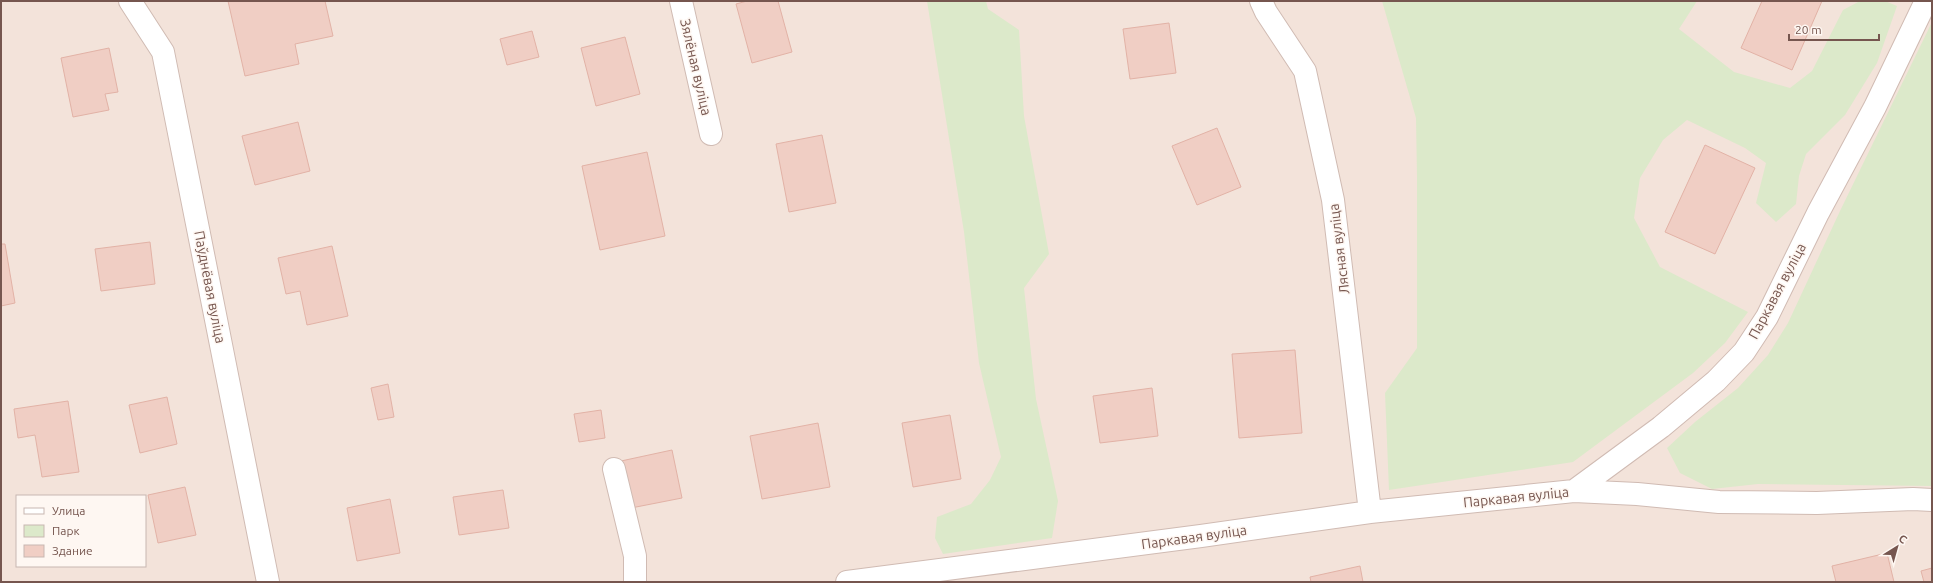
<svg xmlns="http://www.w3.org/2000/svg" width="1933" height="583" font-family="Ubuntu,sans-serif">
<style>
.residential{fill:#f3e3da;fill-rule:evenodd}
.green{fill:#dce9ca}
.building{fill:#f0cec4;stroke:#e2b2a6}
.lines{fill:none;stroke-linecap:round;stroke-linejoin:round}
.minor-casing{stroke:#d0bbb3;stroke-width:24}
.minor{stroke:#fff;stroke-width:22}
.labels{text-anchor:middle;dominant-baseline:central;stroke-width:3;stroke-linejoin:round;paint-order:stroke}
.street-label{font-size:14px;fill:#76564f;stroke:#fef7f2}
</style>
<rect width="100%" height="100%" fill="#fcf3ec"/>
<path class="residential" d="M1,1H1932V582H1ZM17,496H145V566H17Z"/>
<path class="green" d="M927,1H986L988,9L1019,30L1024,116L1049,254L1024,288L1036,399L1058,501L1052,538L943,554L935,538L937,517L971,504L990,480L1001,457L979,363L964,232Z
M1382,1H1697L1679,29L1734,72L1790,88L1812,71L1843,10L1860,1H1885L1897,6L1877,63L1845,115L1806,154L1799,176L1796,204L1776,222L1756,203L1766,163L1745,148L1687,120L1663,140L1640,178L1634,218L1660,267L1748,312L1725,343L1693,373L1573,462L1389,490L1385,393L1417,348V177L1416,118Z
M1932,22V486L1758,484L1712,489L1680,473L1667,448L1695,422L1738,388L1768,355L1788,323L1840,211Z"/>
<path class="building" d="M228,1H325L333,36L295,44L299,64L245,76Z
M747,1H778L792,52L752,63L736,4Z
M1762,1H1822L1792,70L1741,48Z
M1169,23L1176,73L1130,79L1123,29Z
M532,31L539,57L507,65L500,39Z
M625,37L640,94L596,106L581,48Z
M109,48L118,92L105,94L109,110L73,117L61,58Z
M298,122L310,171L255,185L242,136Z
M1217,128L1241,187L1197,205L1172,146Z
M822,135L836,203L789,212L776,144Z
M1705,145L1755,168L1715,254L1665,232Z
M647,152L665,236L600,250L582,166Z
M150,242L155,284L101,291L95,249Z
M1,244H5L15,303L1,306Z
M332,246L348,316L307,325L300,291L286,294L278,258Z
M1295,350L1302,433L1239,438L1232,354Z
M388,384L394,417L378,420L371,388Z
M1152,388L1158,436L1100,443L1093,396Z
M167,397L177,444L140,453L129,405Z
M68,401L79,472L42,477L35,435L18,438L14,409Z
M601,410L605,438L579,442L574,414Z
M950,415L961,479L913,487L902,423Z
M818,423L830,487L762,499L750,436Z
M672,450L682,498L631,508L621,461Z
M185,487L196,535L158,543L148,495Z
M503,490L509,528L459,535L453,497Z
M390,499L400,553L357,561L347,508Z
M1887,553L1894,582H1836L1832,566Z
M1360,566L1363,582H1311L1310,577Z
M1932,568V582H1924L1921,571Z"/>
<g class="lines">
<defs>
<path id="minor" d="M130,1L163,52L268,582
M681,1L711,134
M1261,1L1266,12L1305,71L1333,200L1370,512
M614,469L635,556V582
M1574,491L1661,427L1716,381L1744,352L1767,317L1818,213L1875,107L1926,1
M847,582L1201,536L1370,512L1574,491L1637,494L1719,502L1817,503L1913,499L1932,500"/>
</defs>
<use href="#minor" class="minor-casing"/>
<use href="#minor" class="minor"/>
</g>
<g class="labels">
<g class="street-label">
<text transform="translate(696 67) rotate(77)">Зялёная вуліца</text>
<text transform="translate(1339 249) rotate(-97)">Лясная вуліца</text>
<text transform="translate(210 287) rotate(79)">Паўднёвая вуліца</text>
<text transform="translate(1777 291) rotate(-62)">Паркавая вуліца</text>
<text transform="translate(1516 497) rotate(-6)">Паркавая вуліца</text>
<text transform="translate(1194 537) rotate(-8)">Паркавая вуліца</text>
</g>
</g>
<rect width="1933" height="583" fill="none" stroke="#76564f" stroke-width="4"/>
<rect x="16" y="495" width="130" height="72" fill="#fef7f2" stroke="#c8b7b1"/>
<rect x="24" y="508" width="20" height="6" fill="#ffffff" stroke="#c8b7b1"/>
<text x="52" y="515" font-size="12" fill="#76564f">Улица</text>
<rect x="24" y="525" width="20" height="12" fill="#dce9ca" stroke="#c8b7b1"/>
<text x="52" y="535" font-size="12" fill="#76564f">Парк</text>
<rect x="24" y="545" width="20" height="12" fill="#f0cec4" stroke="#c8b7b1"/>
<text x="52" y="555" font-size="12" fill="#76564f">Здание</text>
<g transform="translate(1897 547) rotate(37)" stroke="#fef7f2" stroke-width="3" paint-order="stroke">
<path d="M0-3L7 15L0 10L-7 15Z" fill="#76564f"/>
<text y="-6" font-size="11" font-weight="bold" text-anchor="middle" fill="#76564f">С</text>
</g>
<path d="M1789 34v6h90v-6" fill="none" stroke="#76564f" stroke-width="2"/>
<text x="1795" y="34" font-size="12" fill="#76564f" stroke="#fef7f2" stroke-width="3" paint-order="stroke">20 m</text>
</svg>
